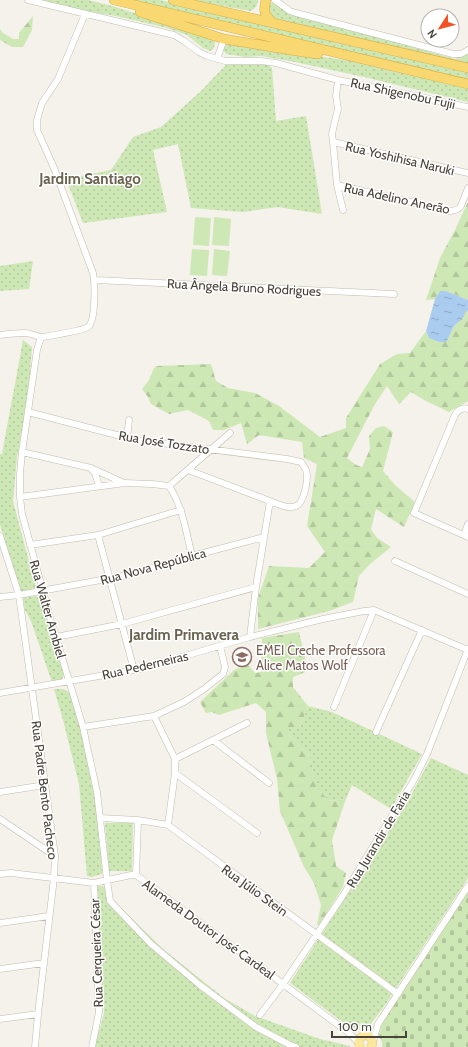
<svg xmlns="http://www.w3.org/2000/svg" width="468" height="1047" font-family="Cabin,sans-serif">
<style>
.grass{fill:url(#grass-dots)}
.forest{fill:url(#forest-firs)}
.cemetery{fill:url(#cemetery-stones)}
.garden{fill:#cde7b5}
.water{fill:url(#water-ripples)}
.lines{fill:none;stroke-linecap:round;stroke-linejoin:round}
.minor-casing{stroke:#c0bbad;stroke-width:7}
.major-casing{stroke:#e1c76d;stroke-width:9}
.highway-casing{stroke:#d9ad40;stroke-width:10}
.minor{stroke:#fff;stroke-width:6}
.major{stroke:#fbe89d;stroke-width:8}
.highway{stroke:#f9d771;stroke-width:9}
.labels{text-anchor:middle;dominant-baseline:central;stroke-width:3;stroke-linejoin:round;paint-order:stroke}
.street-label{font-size:13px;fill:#494439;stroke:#fff}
.education-label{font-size:13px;fill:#785e54;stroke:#fff;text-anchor:start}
.quarter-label{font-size:15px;font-weight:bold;fill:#6b6350;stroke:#fff}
</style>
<defs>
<pattern id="grass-dots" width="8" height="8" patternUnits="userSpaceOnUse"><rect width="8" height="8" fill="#cde7b5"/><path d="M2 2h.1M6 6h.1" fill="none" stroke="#b2c79c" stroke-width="1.8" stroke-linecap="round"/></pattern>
<pattern id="forest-firs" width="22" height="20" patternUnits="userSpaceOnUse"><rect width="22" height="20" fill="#cde7b5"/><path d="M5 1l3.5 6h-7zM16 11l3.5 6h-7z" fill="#b2c79c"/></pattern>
<pattern id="cemetery-stones" width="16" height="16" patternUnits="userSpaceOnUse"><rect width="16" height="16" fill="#cde7b5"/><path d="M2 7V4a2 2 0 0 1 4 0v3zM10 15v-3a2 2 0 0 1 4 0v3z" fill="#b2c79c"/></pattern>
<pattern id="water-ripples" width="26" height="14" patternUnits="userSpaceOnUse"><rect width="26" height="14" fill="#aacdef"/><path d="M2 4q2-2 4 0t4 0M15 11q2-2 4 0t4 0" fill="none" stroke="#8ca8c3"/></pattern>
</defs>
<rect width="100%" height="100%" fill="#f5f2eb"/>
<path class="grass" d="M38,0H88L112,6L205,35L215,42L214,48L211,51L203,48L187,35L167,28L116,16L69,8Z
M126,0H160L468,72V81Z
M190,0H258C258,6 255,9 250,11Z
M273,2L285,10L455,59L468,64L277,20L270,17L267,4Z
M228,44H242L324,57L368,63L468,89V102L364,77L295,62L261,56L245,57L226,54L224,51V47Z
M226,65H268L272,68L276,121L306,116L322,214L278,207L242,212L191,208L178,144L153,150L167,212L83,223L66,179L111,170L133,137L161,127L200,92Z
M33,261L29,289L0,291V266Z
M23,340L32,347L28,400L17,457L13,501L36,588L21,592L0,525V454H2Z
M36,596L42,600L64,675L62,679L52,682L31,621L25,610L23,598Z
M54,689H63L69,692L74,703L85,745L94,787L100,834L102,874L91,877L87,876L79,784L63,720Z
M308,706L332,712L422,754L391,809L352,785L346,799L328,801L316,787L310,757L288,734V727H300Z
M431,758L468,775V878L385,1005L367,1029H352L290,983L406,804Z
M105,823H133L132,871H109Z
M96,886L109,887L111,898L163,949L224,998L255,1016L320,1039L350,1046V1047H95L104,1013Z"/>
<path class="forest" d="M33,16L32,30L23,47H12L0,40V29L3,33L13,39H19V33Z
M468,49V64L455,59Z
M468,202V300L446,291H440L435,299L426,300L440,258L455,230Z
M468,310V401L449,412L424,400L411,392L399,404L387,386L375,404L347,458L356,465L362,467L370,449L369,436L376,428L384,426L393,432L383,471L396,486L415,502L404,527L376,509L371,529L377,538L391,547L370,564L359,576L353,602L329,611L258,629V598L269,566L309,568L325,552L307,526L317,464L304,458L302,442L259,435L247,444L241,423L224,430H213L209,421L188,410L169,414L151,404L148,397L142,389L149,380L154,368L157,366L211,364L216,381L228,388L255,393L279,406L320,437L346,428V418L380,364L397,354L410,353L426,331L429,338H449L451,332L455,325L462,319L465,312Z
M299,632L308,671L293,677V687L308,706L300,727H288V734L310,757L316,787L329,801L346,799L332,840L336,866L346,873L343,887L319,925H317L321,905L314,883L304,867L280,811L277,779L266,733V712L256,703L219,715L212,712L206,713L200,702L234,670L248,665L255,673L261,672L262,638Z"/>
<path class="cemetery" d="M468,886V1047H382V1042L379,1036L382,1023Z"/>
<path class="garden" d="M195,217L211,218L209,246L193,245Z
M214,217L231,219L229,246L212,245Z
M192,249L209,250L207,276L190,275Z
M214,249L230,251L227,276L212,275Z"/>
<path class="water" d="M440,291H446L468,300V310C464,313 465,314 463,318C461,321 458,322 455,325C451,330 450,337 446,342H439L429,338L426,331L435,299Z"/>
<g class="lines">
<defs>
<path id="minor" d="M28,0L174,35L184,41L199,52L207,56L225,61H261L276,63L338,80L468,107
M275,0L290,11L296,13L453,54H461L468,50
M217,59L224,39
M338,80L336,96L338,109L334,125L332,134L333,142L337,185L343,210
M333,142L468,173
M337,185L450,211C455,211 458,210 461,206L468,188
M95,280L394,294
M0,335C8,334 17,333 25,333C31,333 37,337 43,337C49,336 84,330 88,327C96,321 95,283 93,273L54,168L37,130V120L42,103L58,79L85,14
M41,337L37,350L22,452L20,474V497L22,514L51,621L83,727L87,746L97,792L107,880L110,901L151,944L201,986L256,1027L290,1045L296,1047
M468,409C462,407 458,410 455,415L414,513L468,537
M28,412L136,440L287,459L301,462C303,465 305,467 306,470C309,479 304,503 296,506C292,508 287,507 283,506L188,470
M127,438L129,420
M22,452L91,468L124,483
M92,470L95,473L99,486
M169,486L230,433
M169,486C183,507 186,532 192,556
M20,497L125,483L152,484L169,486
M98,535L134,670
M464,535L468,524
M0,536L19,595L55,856L54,878L38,1014L35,1047
M30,545L98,535L181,510
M395,561L468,594
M0,597L19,595L128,575L192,556L264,537
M56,637L122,624L256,587
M250,637L256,587L270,501
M0,693L140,669L250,637L323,619L364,611L374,610L468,650
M334,707L374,610
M154,716L175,759V773L168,825
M83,727L154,716L184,702L204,689L223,674L225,667L220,646
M376,732L422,630
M213,740L269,783
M175,759L247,723
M175,773L257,833
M0,792L45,785
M100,818L138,820L168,825L398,994
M0,819L55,856
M0,874L11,873L94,883L131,875H136L349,1033L359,1043
M136,875L138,820
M0,923L49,916
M0,969L44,963
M260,1015L283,984L342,897L414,780L427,754L468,649
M0,1019L38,1014
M373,1041L378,1024L468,886
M92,1047L99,1012L94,883"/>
<path id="major" d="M360,1047C357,1041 360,1036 366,1035C372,1037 374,1042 371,1047"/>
<path id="highway" d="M114,0L468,84
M173,0L468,68
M266,0C263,11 264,14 272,22
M140,12L224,39L297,51L318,54"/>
</defs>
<use href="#minor" class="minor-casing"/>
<use href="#major" class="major-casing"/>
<use href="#highway" class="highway-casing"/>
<use href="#minor" class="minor"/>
<use href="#major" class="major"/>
<use href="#highway" class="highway"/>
</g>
<defs>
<symbol id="school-ring" viewBox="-11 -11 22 22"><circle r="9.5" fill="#fff" stroke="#8d6e63" stroke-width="1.5"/><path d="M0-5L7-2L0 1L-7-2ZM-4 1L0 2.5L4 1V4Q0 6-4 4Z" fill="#8d6e63"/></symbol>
</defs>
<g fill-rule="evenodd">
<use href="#school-ring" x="231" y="646" width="22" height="22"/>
</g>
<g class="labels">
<g class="street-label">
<text transform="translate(403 93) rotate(12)">Rua Shigenobu Fujii</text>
<text transform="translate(400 158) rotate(13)">Rua Yoshihisa Naruki</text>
<text transform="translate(397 198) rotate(12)">Rua Adelino Anerão</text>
<text transform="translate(244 287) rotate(3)">Rua Ângela Bruno Rodrigues</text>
<text transform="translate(164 442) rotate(9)">Rua José Tozzato</text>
<text transform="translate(153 566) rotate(-15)">Rua Nova República</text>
<text transform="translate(48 609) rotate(74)">Rua Walter Ambiel</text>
<text transform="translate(145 665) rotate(-13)">Rua Pederneiras</text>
<text transform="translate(45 790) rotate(83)">Rua Padre Bento Pacheco</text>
<text transform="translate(378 839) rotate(-59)">Rua Jurandir de Faria</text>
<text transform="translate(255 890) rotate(36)">Rua Júlio Stein</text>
<text transform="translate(209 929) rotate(36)">Alameda Doutor José Cardeal</text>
<text transform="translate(96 953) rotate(-92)">Rua Cerqueira César</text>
</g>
<g class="education-label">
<text x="256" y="650">EMEI Creche Professora<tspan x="256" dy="15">Alice Matos Wolf</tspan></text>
</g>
<g class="quarter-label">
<text x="90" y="179">Jardim Santiago</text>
<text x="184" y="635">Jardim Primavera</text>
</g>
</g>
<g transform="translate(440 28) rotate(234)"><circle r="19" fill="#ffffff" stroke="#b6b4b0"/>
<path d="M0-3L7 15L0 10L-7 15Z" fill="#f35323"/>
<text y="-6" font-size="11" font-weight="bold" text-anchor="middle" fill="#494439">N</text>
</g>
<path d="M332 1031v6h74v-6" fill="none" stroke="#494439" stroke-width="2"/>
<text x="338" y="1031" font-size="12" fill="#494439" stroke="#ffffff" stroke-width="3" paint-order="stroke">100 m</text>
</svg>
